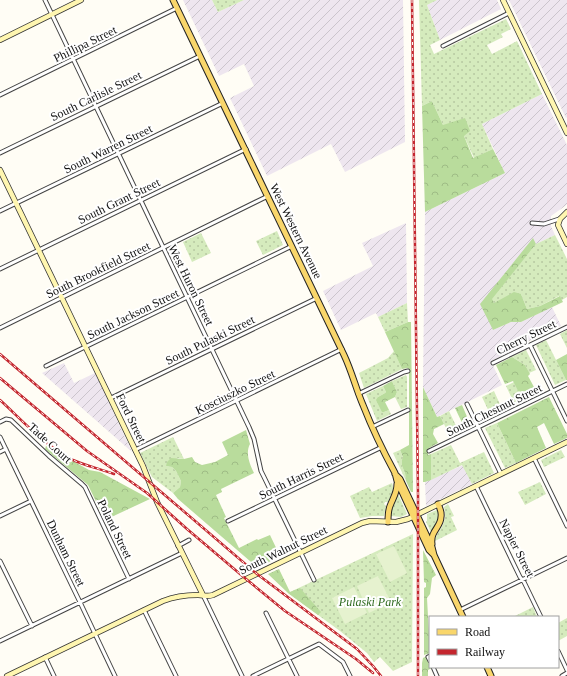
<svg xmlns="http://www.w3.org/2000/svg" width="567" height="676" font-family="Georgia,serif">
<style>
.industrial{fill:url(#industrial-furrows)}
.grass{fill:url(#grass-dots)}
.forest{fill:url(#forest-crowns)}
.pitch{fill:#e6f2cf}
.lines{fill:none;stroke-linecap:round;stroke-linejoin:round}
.street-casing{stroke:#444;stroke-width:5}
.secondary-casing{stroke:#333;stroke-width:6}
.primary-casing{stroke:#222;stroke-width:7}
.street{stroke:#fff;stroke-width:3}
.secondary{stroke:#fff6b0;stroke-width:4.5}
.primary{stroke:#f9d66b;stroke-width:5}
.rail-casing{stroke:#c4262e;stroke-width:2.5}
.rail{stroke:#fff;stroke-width:1;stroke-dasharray:3;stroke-linecap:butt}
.labels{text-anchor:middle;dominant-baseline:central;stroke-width:4;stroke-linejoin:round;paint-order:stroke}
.street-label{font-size:12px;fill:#111;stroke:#fff}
.park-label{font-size:12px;font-style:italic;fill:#2f6b1f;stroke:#fff}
</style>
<defs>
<pattern id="industrial-furrows" width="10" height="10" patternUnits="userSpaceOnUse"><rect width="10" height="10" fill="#eee6ef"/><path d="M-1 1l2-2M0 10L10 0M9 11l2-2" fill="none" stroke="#cbc4cc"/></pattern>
<pattern id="grass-dots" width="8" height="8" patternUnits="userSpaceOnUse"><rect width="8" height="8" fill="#d5ebbd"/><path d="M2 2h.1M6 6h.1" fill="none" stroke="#b6c8a1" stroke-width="1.8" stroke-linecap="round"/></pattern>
<pattern id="forest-crowns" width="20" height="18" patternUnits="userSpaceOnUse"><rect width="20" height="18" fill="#b9dc9c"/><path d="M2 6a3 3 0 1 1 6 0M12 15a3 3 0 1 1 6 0" fill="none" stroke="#9ebc85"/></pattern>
</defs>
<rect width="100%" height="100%" fill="#fffdf5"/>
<path class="industrial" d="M183,0H212L218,12L244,0H403L405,142L345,172L331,144L267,176L230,98L254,86L244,64L219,76Z
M437,0H497L501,9L440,40L427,5Z
M509,0H567V117L566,118Z
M542,94L567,145V204L565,206L551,216V226L555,235L536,244L533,239L493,330L511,322H521L552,307L561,326L527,342L522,346L491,361L502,385L437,417L423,387L425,212L505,173L482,124Z
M406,223L407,303L378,317L376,313L341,330L323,291L373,266L362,243Z
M64,363L74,383L95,373L132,452L42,373Z
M463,465L472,484L426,506L425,482Z"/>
<path class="grass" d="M212,0H244L218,12Z
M419,0H437L427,5L440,40L430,45L434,54L506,19L511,29L501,34L503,37L487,45L492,54L517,41L542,94L482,124L493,149L474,158L464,136L443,125L432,101L422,106Z
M277,231L283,245L263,255L256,241Z
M201,233L211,253L192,262L183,242Z
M555,235L567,259V297L562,300L559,296L540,306L527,309L521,294L494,303L491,299L536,244Z
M407,303L408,322L385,332L378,317Z
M567,330V348L560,334Z
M546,340L566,380L555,385L536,345Z
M526,350L536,370L529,373L525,365L512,357Z
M394,351L402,369L364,388L359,373L388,358Z
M406,375L407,377V407L401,409L395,397L397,392L392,381Z
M514,382L518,391L525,392L534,387L537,394L515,405L506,386Z
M383,386L386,392L385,393L378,397L384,412L389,410L391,414L377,421L366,394Z
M494,391L503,411L491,416L482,397Z
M449,411L459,432L450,436L440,416Z
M497,423L516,463L505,468L485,428Z
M173,437L184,459L178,458L166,466L172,467L176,471L181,481L180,487L173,493L152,477L140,453Z
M451,445L460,463L484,452L494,473L472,484L462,465L431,480V454Z
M400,450L403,457L402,466L405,473L406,481L393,453Z
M561,450L565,457L544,467L541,460Z
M540,482L546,494L525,505L518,492Z
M392,483C395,490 391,495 388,502H385L384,504L386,506L384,516H372L360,518L350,496L369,487L372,492Z
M398,494L407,514L401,517L391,516V510Z
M448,504L454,516L451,517L457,530L435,541C436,533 442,529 444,522C446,517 445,512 444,507Z
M437,510C442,518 434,525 431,532L426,522L427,521V514Z
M413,534L412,662L393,671L380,657L374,662L367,653L340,631L288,593Z
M533,607L537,617H513Z
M567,618V636L558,641V623Z"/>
<path class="forest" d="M432,101L443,125L465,118L470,131L464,136L473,158L493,149L505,173L425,212L422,106Z
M533,238L536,244L492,299L494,303L514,292L521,294L527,309L540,306L560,296L563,302L521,322H511L493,330L480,304Z
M408,322H411L413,492H411L406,481L405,473L402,466V460L403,457L400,450L409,445V371L408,368L402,369L385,332Z
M567,354V380H566L556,360Z
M512,357L525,365L530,374L528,376L534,387L525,392L518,391L513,381L505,384L496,365Z
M392,381L397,392L395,397L385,402L389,410L384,412H382L376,400L378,397L385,393L386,392L383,386Z
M423,387L437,417L440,416L444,424L434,429L433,434L438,443L429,448L428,455L431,454V480L425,482H423Z
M549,397L567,434V438L554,444L544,423L537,427L546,448L516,463L497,423Z
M462,405L471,426L465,429L455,408Z
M246,430L250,444C245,453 250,465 254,473L221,489L222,492L216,495L226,517L224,518L239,548L257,539L258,540L270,535L280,556L258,568L178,499L173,493L180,487L181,481L176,471L172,467L166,466L167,462L171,458L184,459L192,457L195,462L202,465L215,462L228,455L222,442Z
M46,446L89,470L100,472L150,499L105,520L88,485L45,449Z
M423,550L436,575L432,578L430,594L427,598L430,653L424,655V588L426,587V583L424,582Z
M279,569L290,592L300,588L321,612L318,615L288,593L268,574Z
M427,656L430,664V667L432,668L428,670V676H422V663L423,658Z"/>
<path class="pitch" d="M394,546L407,573L390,582L376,554Z
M378,576L391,602L369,613L357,586Z
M354,587L367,613L345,624L332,598Z"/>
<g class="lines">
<defs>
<path id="street" d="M45,0L249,427L254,439L261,471L264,477L314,580
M443,46L509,13
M0,95L177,8
M0,153L200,56
M0,211L223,103
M532,223L544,224L559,219
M0,269L246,149
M0,328L268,196
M530,345L567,421
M493,363L567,327
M46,366L292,246
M358,394L404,372L408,371
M111,398L317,298
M467,404L501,474
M0,422L6,419L11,420L49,456L82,484L85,487L129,579
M372,427L408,410
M0,437L78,598L115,676
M135,450L342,349
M429,451L567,384
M0,452L6,449
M534,458L567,526
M476,486L520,577L524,582L541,617
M0,516L31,501
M228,521L382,447
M178,546L189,540
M0,561L32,626
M203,595L242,676
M144,610L176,676
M460,610L567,558
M266,613L297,676
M0,641L182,553
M558,651L567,670
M430,656L428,657L430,661
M45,657L54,676
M433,667L437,676
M253,676L319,644L343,662L350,676
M562,676L567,673"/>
<path id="secondary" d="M503,0L567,133
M0,40L81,0
M0,170L143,466L157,502L203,595
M567,212L560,219L558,225L567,244
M7,676L163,601C173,597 187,595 198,595C204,595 207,597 213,595L362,523L370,521L396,522L408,519L567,442"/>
<path id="primary" d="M173,0L344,355C352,372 356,389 363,405C372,428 383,451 395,473L397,481L429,550L434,555
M395,474L400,479L432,547L434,555L463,617
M388,522C388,517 388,511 390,506C393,498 397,493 397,484
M432,544C430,531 441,527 441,517C442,512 440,508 438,504
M487,667L491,676"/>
</defs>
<use href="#street" class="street-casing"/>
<use href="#secondary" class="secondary-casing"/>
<use href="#primary" class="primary-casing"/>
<use href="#street" class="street"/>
<use href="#secondary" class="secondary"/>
<use href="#primary" class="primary"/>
<defs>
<path id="rail" d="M412,0L418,494V676
M0,354L257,574L357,649L373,666L381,676
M0,378L87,451L147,493L187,529L246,579L285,611L356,659L373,673
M0,400C23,421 45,446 73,460C86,466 101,469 114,474"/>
</defs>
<use href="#rail" class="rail-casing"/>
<use href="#rail" class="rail"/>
</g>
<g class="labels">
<g class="street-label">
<text transform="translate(85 44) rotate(-26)">Phillipa Street</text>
<text transform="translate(96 96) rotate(-26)">South Carlisle Street</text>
<text transform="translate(108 149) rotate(-26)">South Warren Street</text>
<text transform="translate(119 201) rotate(-26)">South Grant Street</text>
<text transform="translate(296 231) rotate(64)">West Western Avenue</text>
<text transform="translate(98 270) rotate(-26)">South Brookfield Street</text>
<text transform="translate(191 285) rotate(64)">West Huron Street</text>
<text transform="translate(133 314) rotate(-26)">South Jackson Street</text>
<text transform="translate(526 337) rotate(-26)">Cherry Street</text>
<text transform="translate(210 340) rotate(-26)">South Pulaski Street</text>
<text transform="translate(235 392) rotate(-26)">Kosciuszko Street</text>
<text transform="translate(494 410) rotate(-26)">South Chestnut Street</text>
<text transform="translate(131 418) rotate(64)">Ford Street</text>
<text transform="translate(50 443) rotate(42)">Tade Court</text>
<text transform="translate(301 476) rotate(-26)">South Harris Street</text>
<text transform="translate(115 529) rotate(64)">Poland Street</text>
<text transform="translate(517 548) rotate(63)">Napier Street</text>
<text transform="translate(283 550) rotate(-26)">South Walnut Street</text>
<text transform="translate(66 553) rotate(64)">Dunham Street</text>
</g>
<g class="park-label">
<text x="370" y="602">Pulaski Park</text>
</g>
</g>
<rect x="429" y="616" width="130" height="52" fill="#ffffff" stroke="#a0a0a0"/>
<rect x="437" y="629" width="20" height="6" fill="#f9d66b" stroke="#a0a0a0"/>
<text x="465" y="636" font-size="12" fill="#111111">Road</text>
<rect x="437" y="649" width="20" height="6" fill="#c4262e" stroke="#a0a0a0"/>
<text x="465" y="656" font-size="12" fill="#111111">Railway</text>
</svg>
